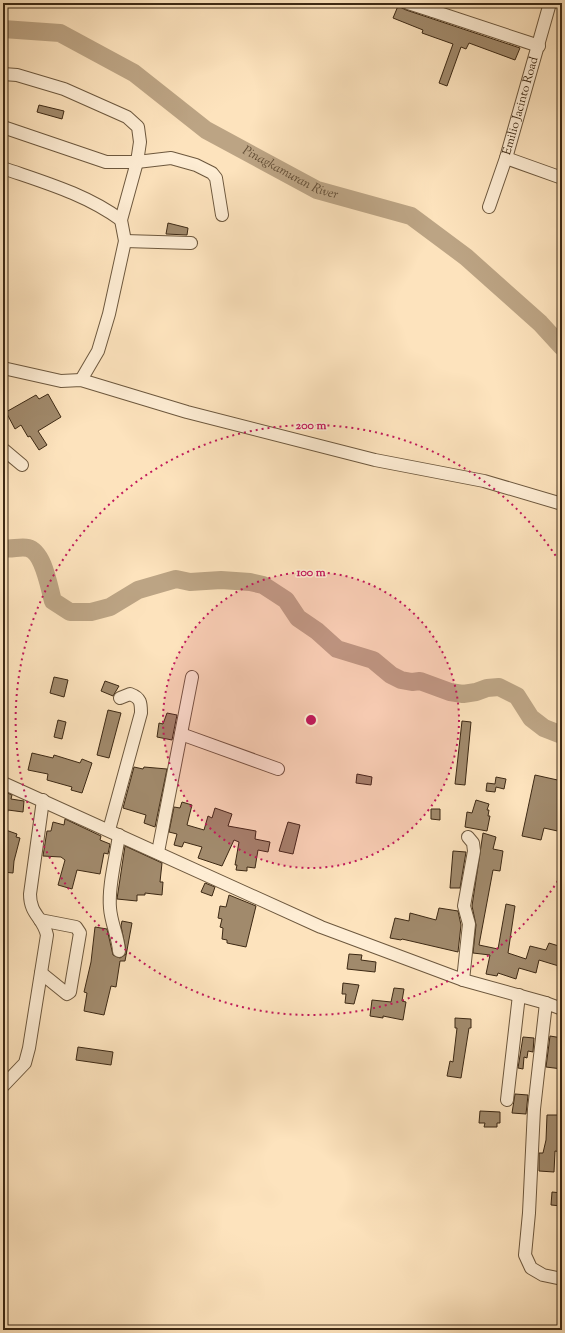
<svg xmlns="http://www.w3.org/2000/svg" width="565" height="1333" font-family="'Sorts Mill Goudy',serif">
<style>
.lines{fill:none;stroke-linecap:round;stroke-linejoin:round}
.river{stroke:#bca484;stroke-width:18}
.building{fill:#a18a6c;stroke:#3d2914}
.minor-casing{stroke:#6d583e;stroke-width:14}
.minor{stroke:#feedd4;stroke-width:12}
.ring{fill:none;stroke:#c2185b;stroke-width:2;stroke-dasharray:2 4}
.labels{text-anchor:middle;dominant-baseline:central;stroke-width:3;stroke-linejoin:round;paint-order:stroke}
.street-label{font-size:12px;fill:#3d2914;stroke:#feedd4}
.water-label{font-size:13px;font-style:italic;fill:#634e36;stroke:#feedd4}
.centre{fill:#c2185b;stroke:#feedd4;stroke-width:2}
.ring-label{font-size:12px;text-anchor:middle;font-weight:bold;fill:#c2185b;stroke:#feedd4;stroke-width:3;stroke-linejoin:round;paint-order:stroke}
</style>
<rect width="100%" height="100%" fill="#fde3bd"/>
<filter id="stains"><feTurbulence type="fractalNoise" baseFrequency=".005" numOctaves="4"/><feColorMatrix values="0 0 0 0 .2 0 0 0 0 .09 0 0 0 0 .02 0 0 0 .5 -.17"/></filter>
<radialGradient id="worn" r=".72"><stop offset=".6" stop-color="#630" stop-opacity="0"/><stop offset="1" stop-color="#630" stop-opacity=".3"/></radialGradient>
<g class="lines">
<g class="river">
<path id="s1" d="M3,29L60,33L134,73L206,130L317,190L411,216L466,257L540,323L562,347"/>
<path d="M3,548C11,550 20,546 28,548C44,552 49,588 53,601L70,612H91L110,607L138,590L176,579L190,582L221,580L250,582L263,585L286,600L298,618L317,631L337,649L373,660L391,675L401,680L412,682L420,681L450,692L463,694L476,692L487,688L499,687L517,696L531,718L544,728L562,735"/>
</g>
</g>
<path class="building" d="M398,6L406,10L520,48L515,60L469,43L466,49L461,47L447,86L439,83L453,44L422,33L423,30L393,18Z
M39,105L64,111L62,119L37,112Z
M168,223L188,228L187,235L166,234Z
M48,394L61,417L38,431L47,445L39,450L30,436L28,437L21,425L15,429L6,412L36,395L39,399Z
M54,677L68,680L64,697L50,693Z
M105,681L119,686L113,696L101,691Z
M108,710L121,713L109,758L97,755Z
M167,713L177,715L172,740L157,737L159,723L163,724Z
M58,720L66,722L62,739L54,737Z
M462,721L471,722L465,785L455,784Z
M32,753L53,758L54,755L80,763L82,759L92,763L82,793L71,790L72,787L47,780L48,774L28,770Z
M134,767L143,769L144,767L167,769L155,827L144,823L146,815L123,808Z
M357,774L372,777L371,785L356,783Z
M535,775L562,781V832L544,828L541,840L522,836Z
M496,777L506,779L504,789L496,787L495,792L486,791L487,783L495,784Z
M3,791L12,795L11,799L24,801L23,812L8,810L6,820H3Z
M476,800L489,804L487,810H489L488,816H490L487,831L465,827L467,812L472,813Z
M182,802L192,805L187,825L204,830L208,816L212,818L215,808L232,814L228,826L256,831L255,839L270,842L268,852L258,850L255,868L247,867V871L236,870L237,865H235L239,842L234,840L222,866L198,858L202,847L184,842L182,847L174,845L177,834L169,832L174,807L180,808Z
M431,809H440V820L431,819Z
M65,819L101,836L100,840L110,844L108,854L104,853L100,874L77,870L72,889L58,885L65,860L61,857L43,856L47,831H51L53,822L64,825Z
M288,822L300,825L293,854L279,851Z
M3,829L17,834L16,837L20,838L14,861L13,873L3,872L7,842L3,840Z
M483,833L496,837L493,849L503,851L500,871L493,870L479,945L498,949L506,904L515,906L508,953L526,959L530,946L546,950L549,943L562,947V967L539,960L536,973L519,968L516,979L498,973L497,976L486,974L490,955L473,953L476,925L472,906Z
M125,846L162,863L160,882H163L162,895L145,893V895H137V901L117,899Z
M453,851L466,852L460,888H450Z
M205,883L215,887L212,896L201,892Z
M229,895L256,906L246,947L227,943V940L222,939L223,928L220,927L222,919L218,918L220,906L226,907Z
M439,908L458,911L461,925L458,952L402,939L401,940L390,938L395,918L409,921L410,913L436,920Z
M122,921L132,923L125,961H120L116,987L111,986L104,1015L84,1011L87,993L84,992L91,962L95,927L107,929L113,955L120,958L126,954V951L121,926Z
M349,954L362,955L361,960L376,962L375,972L347,969Z
M343,983L359,985L354,1004L345,1003L346,994H342Z
M394,988L404,989L402,1001L406,1002L403,1020L383,1016V1018L370,1016L372,1000L391,1002Z
M455,1018L471,1019V1028H469L461,1078L447,1076L450,1061L453,1062L457,1028H455Z
M550,1036L562,1038V1069L546,1067Z
M523,1037L534,1038L533,1052L528,1051L527,1058L524,1057L523,1069L518,1068Z
M78,1047L113,1052L111,1065L76,1060Z
M515,1094L528,1095L526,1114L512,1113Z
M480,1111L500,1112V1123H497V1127H484L485,1123H479Z
M547,1115H559V1122H562V1149L561,1152L555,1151L554,1172L539,1171V1153H543L546,1140Z
M552,1192L562,1193V1206L551,1205Z"/>
<g class="lines">
<defs>
<g id="minor">
<path d="M408,3L433,11"/>
<path d="M436,3L433,11L539,46"/>
<path d="M3,74L17,75L64,89L127,117L138,127L140,142L137,162L121,220L125,241L109,314L98,351L81,380"/>
<path d="M3,127L106,162H137L171,158L196,165L212,173L216,178L222,215"/>
<path d="M506,158L562,178"/>
<path d="M3,168C43,182 86,194 121,220"/>
<path id="s2" d="M489,207L506,158L550,3"/>
<path d="M125,241L191,243"/>
<path d="M3,368L61,381L81,380L187,412L375,460L484,481L562,504"/>
<path d="M3,449L22,465"/>
<path d="M181,734L278,769"/>
<path d="M3,783L321,927L463,980L546,1003L562,1009"/>
<path d="M109,830L141,713C141,703 141,698 130,694L120,698"/>
<path d="M158,852L192,677"/>
<path d="M40,920L76,927L80,933L70,992L67,994L41,973"/>
<path d="M119,951C118,936 111,923 110,908C108,885 116,858 119,835"/>
<path d="M463,980L469,924L464,906L474,851L473,843L468,837"/>
<path d="M546,1003L534,1109L529,1213L525,1255L531,1268L543,1275L562,1279"/>
<path d="M3,1086L25,1063L29,1048L47,935C43,917 30,915 30,894L43,800"/>
<path d="M507,1100L519,995"/>
</g>
</defs>
<use href="#minor" class="minor-casing"/>
<use href="#minor" class="minor"/>
</g>
<circle cx="311" cy="720" r="148" fill="#c2185b" fill-opacity=".12"/>
<g class="ring">
<circle cx="311" cy="720" r="148"/>
<path d="M561 876A295 295 0 1 1 561 564"/>
</g>
<g class="labels">
<g class="street-label">
<text stroke="none"><textPath href="#s2" startOffset="106">Emilio Jacinto Road</textPath></text>
</g>
<g class="water-label">
<text stroke="none"><textPath href="#s1" startOffset="328">Pinagkamuran River</textPath></text>
</g>
</g>
<circle cx="311" cy="720" r="6" class="centre"/>
<g class="ring-label">
<text x="311" y="429">200 m</text>
<text x="311" y="576">100 m</text>
</g>
<rect width="565" height="1333" fill="none" stroke="#fde3bd" stroke-width="16"/>
<rect x="4" y="4" width="557" height="1325" fill="none" stroke="#3d2914" stroke-width="2"/>
<rect x="8" y="8" width="549" height="1317" fill="none" stroke="#3d2914"/>
<rect width="100%" height="100%" filter="url(#stains)"/>
<rect width="100%" height="100%" fill="url(#worn)"/>
</svg>
